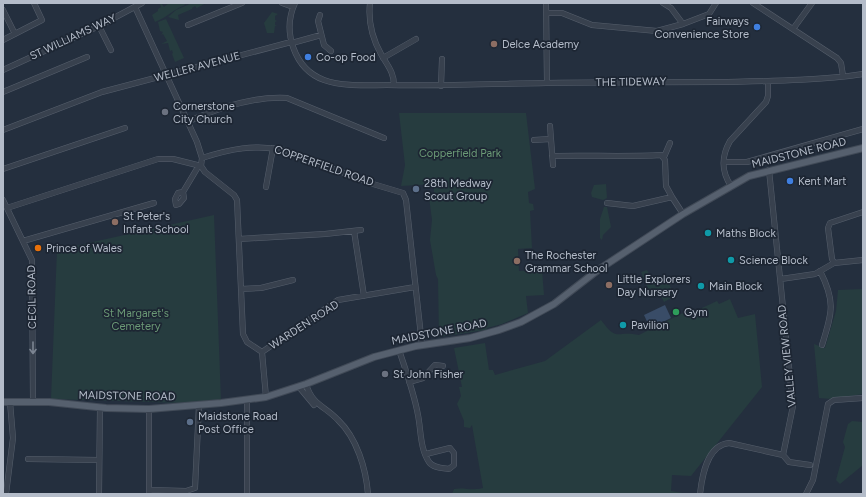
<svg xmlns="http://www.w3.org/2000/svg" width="866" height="497" font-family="Figtree,sans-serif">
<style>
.green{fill:#263c3f}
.water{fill:#394c67}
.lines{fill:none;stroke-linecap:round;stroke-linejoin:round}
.minor-casing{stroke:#565f6c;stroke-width:6}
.major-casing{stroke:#414a57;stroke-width:8}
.minor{stroke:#38414e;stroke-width:5}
.major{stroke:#56606e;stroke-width:6}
.oneway{stroke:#7c8592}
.shop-dot{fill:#3f7fe0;stroke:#1d2633;stroke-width:1.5}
.education-dot{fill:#8d6e63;stroke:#1d2633;stroke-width:1.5}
.worship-dot{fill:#6b7280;stroke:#1d2633;stroke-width:1.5}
.service-dot{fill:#5c6f8a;stroke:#1d2633;stroke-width:1.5}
.culture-dot{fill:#0f9aa8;stroke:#1d2633;stroke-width:1.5}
.food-dot{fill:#e8710a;stroke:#1d2633;stroke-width:1.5}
.leisure-dot{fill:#2e9e5b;stroke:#1d2633;stroke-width:1.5}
.labels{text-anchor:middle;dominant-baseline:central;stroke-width:3.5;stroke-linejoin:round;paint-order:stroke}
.poi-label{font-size:11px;fill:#b4bcc9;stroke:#1d2633;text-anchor:start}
.street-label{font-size:11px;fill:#b4bcc9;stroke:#1d2633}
.park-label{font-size:11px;fill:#6b9a76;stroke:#1d2633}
</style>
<rect width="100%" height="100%" fill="#242f3e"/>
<path class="green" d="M161,3L164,7L169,3H184L185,5C174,9 166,18 155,22L152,15L158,11V9L161,7L160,4Z
M192,3H206L197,8L198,10L195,6L192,8V9L178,15L179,20L168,17L176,10Z
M272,12L278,14L275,16V20L277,21L275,22V25L277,26H275L274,33H267L264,23Z
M166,19L184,58L175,62L172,54L173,53L172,50L170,51L168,43L161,44L167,41L163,34L161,35L163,32L160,31L158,22Z
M399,113H526L535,189L528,192L529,203L533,204L534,210L530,211L532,248L518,249L519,271L542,270L544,295L526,296L528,313L502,324L487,328L486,330L439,337L438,279L436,275L430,240L432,220L429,197L430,194H434V184L401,186L405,165Z
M606,184L607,198L603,200L592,197L591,193L594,185Z
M604,207H607L611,227L603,235L602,240L600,238V219Z
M214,215L221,400L184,403L51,399L57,250Z
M647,270L656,287L667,282L669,284L675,296L664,302L660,294L652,298L641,272Z
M863,289V394L831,399L819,398L814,344L825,348L836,311L838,290Z
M730,299L738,318L755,314L762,387L691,476L672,475L671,491L689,494H452L454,489C463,487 473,491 483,488L472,425L470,428L464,427V421L457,404L461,396L459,387H462L454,348L485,343L489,370H493L495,375L545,361L601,320C618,343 616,330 639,335L689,310L691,313L717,301L719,304Z
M852,421L863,422V465L840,484L836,480L845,447L843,442L848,424Z"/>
<path class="water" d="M665,305L671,318L650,328L644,315Z"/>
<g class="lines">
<defs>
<path id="minor" d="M282,3L293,7
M295,3C282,31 294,69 324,80C343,87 367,85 387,85C440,86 493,84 546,83C604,82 662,82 720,82C768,81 816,81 863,74
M370,3C368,21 372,38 381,54C387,65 394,72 394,85
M546,3L547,83
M663,3L671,8L683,24
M753,3L837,58L841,63L843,76
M135,7L197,142L202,158
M3,10L15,34
M546,13H562L592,25L657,31L683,24L709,14L716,3
M320,15L318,21L324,45L331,51
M188,25L242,3
M99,26L111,50
M793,29L812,3
M3,40L42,20L34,3
M292,43L321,35
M383,58L416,39
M3,70L99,26L142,3
M441,86L442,59
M3,92L87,57
M187,122C218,108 253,96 287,98L384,138
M550,126L553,165
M3,130L102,92L291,42
M534,140L550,139
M552,156C589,155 625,157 661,155L665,160L666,186L672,197
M664,157L670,143
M724,162H747L863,129
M201,166L202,158C230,149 255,144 284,150L373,184L403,193L406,200L422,345
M3,169L125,128
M731,186C721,171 721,157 730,141L766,102L768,96V81
M266,187L273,148
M183,192L184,198L179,204L176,205L175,199L178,193L183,192L198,167
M3,200L32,260L33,402
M607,203L633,206L672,197L683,214
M7,208L158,159H173L201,166L205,172L234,195L237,200L243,334L247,342L262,352
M354,231L364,296
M239,239L325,234L361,230
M23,241L154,203
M834,263L832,259L828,228L830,223L863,212
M820,271C836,302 832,313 822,345
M781,279L815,274L834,263L863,260
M241,289L261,288L293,280
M399,350C406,371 414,393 418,415C421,430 420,449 429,462C433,468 442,468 449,469L454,465V453L450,448L426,454
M409,382L423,378L435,365L443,366
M306,384C312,405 325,406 338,420C357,438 366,469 368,494
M299,387L314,405
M266,397L262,352L338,300L415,287
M783,455L789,462L810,465
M28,459L99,460
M150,490L186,491L195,488L199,405
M6,494L13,438L10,402
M99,494L100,407
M149,494V409
M247,494V400
M700,494C702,476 707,445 729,443L783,455L793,406L769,170
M806,494L813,480L828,404L834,400L863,398"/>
<path id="major" d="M3,402H49L106,408L149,409L221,403L266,397L306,384L374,357L416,346L470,338L499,330L521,322L554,304L598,270L683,214L749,176L863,148"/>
</defs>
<use href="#minor" class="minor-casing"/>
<use href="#major" class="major-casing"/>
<use href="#minor" class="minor"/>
<use href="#major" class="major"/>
</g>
<defs><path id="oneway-shaft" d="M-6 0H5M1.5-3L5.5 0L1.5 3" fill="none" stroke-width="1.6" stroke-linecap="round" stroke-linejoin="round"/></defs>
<use class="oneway" href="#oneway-shaft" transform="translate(33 348) rotate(90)"/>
<g class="shop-dot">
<circle cx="757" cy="27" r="4"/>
<circle cx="308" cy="57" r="4"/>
<circle cx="790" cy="181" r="4"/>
</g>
<g class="education-dot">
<circle cx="494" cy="44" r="4"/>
<circle cx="115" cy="222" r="4"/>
<circle cx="517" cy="261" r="4"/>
<circle cx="609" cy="285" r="4"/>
</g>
<g class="worship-dot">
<circle cx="165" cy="112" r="4"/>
<circle cx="385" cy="374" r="4"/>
</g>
<g class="service-dot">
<circle cx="416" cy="189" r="4"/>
<circle cx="190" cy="422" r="4"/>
</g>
<g class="culture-dot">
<circle cx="708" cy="233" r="4"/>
<circle cx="731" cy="260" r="4"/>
<circle cx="701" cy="286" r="4"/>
<circle cx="623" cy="325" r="4"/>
</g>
<circle class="food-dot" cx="38" cy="248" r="4"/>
<circle class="leisure-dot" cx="676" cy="312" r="4"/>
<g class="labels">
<g class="poi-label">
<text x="749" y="21" text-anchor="end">Fairways<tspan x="749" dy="13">Convenience Store</tspan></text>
<text x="502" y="44">Delce Academy</text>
<text x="316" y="57">Co-op Food</text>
<text x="173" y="106">Cornerstone<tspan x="173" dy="13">City Church</tspan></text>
<text x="798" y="181">Kent Mart</text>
<text x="424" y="183">28th Medway<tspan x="424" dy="13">Scout Group</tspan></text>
<text x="123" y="216">St Peter's<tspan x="123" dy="13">Infant School</tspan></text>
<text x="716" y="233">Maths Block</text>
<text x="46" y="248">Prince of Wales</text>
<text x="525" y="255">The Rochester<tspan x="525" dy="13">Grammar School</tspan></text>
<text x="739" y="260">Science Block</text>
<text x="617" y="279">Little Explorers<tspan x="617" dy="13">Day Nursery</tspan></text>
<text x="709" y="286">Main Block</text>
<text x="684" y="312">Gym</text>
<text x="631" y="325">Pavilion</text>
<text x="393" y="374">St John Fisher</text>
<text x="198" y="416">Maidstone Road<tspan x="198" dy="13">Post Office</tspan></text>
</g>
<g class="street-label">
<text transform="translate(73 37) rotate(-25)">ST WILLIAMS WAY</text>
<text transform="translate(197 67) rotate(-15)">WELLER AVENUE</text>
<text transform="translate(631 82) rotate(-1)">THE TIDEWAY</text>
<text transform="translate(799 153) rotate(-14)">MAIDSTONE ROAD</text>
<text transform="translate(324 166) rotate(19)">COPPERFIELD ROAD</text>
<text transform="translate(32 297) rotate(-91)">CECIL ROAD</text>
<text transform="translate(304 325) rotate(-33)">WARDEN ROAD</text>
<text transform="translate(439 332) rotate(-11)">MAIDSTONE ROAD</text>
<text transform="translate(787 356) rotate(-96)">VALLEY VIEW ROAD</text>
<text transform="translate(127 396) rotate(1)">MAIDSTONE ROAD</text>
</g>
<g class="park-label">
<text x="460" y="153">Copperfield Park</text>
<text x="136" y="313">St Margaret's<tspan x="136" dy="13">Cemetery</tspan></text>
</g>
</g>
<rect width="866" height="497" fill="none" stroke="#b4bcc9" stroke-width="8"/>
</svg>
